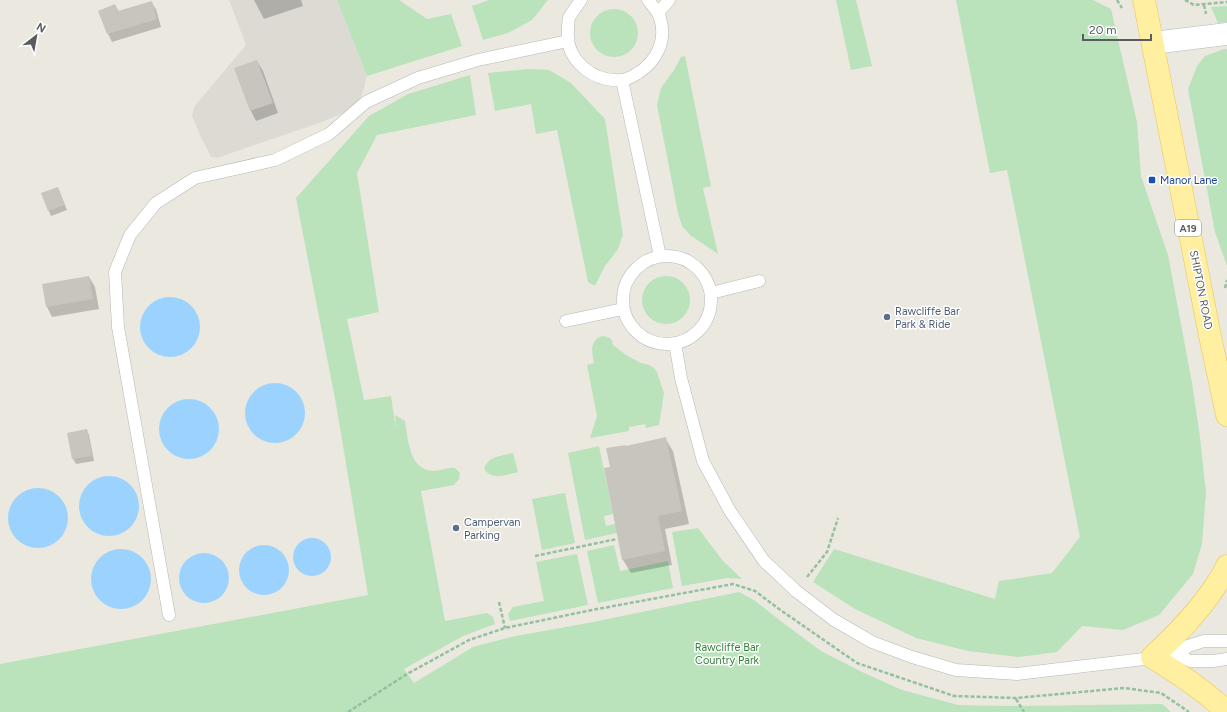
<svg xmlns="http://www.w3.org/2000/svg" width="1227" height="712" font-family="Figtree,sans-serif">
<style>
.industrial{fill:#dcdad3}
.green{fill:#bae3bb}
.water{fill:#9cd3fe}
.shadow{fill:#0003}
.building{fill:#c8c5be}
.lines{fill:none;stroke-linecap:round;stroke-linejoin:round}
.lane-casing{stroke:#b5b7bc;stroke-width:13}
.street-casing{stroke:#b5b7bc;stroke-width:23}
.primary-casing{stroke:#efc453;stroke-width:23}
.path{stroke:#93c1a0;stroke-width:2.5;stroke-dasharray:4 2;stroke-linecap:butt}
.lane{stroke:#fff;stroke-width:12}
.street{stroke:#fff;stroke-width:22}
.primary{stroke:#feefa1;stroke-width:22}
.transit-dot{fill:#1a4fb4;stroke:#fff;stroke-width:1.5}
.service-dot{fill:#5c6f8a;stroke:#fff;stroke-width:1.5}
.labels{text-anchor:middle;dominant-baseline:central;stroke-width:3;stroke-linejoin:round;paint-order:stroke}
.shield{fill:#fff;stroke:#8a8c90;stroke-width:1}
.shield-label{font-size:10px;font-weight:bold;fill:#585b60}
.transit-label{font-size:11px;fill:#164399;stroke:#fff;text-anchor:start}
.street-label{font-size:11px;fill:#585b60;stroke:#fff}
.service-label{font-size:11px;fill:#4e5e75;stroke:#fff;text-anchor:start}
.park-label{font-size:11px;fill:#348238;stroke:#fff}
</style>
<rect width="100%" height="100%" fill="#ebe8df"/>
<path class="industrial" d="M229,0H337L367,76L363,92L356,106L349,111L319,123L217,158L211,157L200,135L192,115L194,107L246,45Z"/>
<path class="green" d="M337,0H399L427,19L451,14L462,46L367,76Z
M489,0H548L532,20L508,33L483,40L472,6Z
M836,0H856L872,66L851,70Z
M956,0H1093L1111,9L1137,122L1141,176L1168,255L1192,383L1200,437L1206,493L1202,544L1193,574L1159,615L1123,630L1082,626L1057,652L1019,657L968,651L916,638L855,609L813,582L834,549L995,599L999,581L1052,573L1080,537L1007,170L990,173Z
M1227,6V22L1218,23L1211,7Z
M590 33a24 24 0 1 1 48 0a24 24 0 1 1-48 0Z
M1224,49H1227V266L1215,232L1188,89L1197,66L1205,56Z
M685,56L711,186L703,188L718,254L690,235L682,226L678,213L657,105L661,88L674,70L681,57Z
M529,69L549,70L571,83L605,119L623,235L618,249L605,266L595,286L588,282L557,130L536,134L531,104L495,111L488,73Z
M470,75L476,115L377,135L357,173L379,312L347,319L364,400L391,396L396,430L395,415L405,421C408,438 409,470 433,471C441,471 447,467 455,468L460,473L459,479L454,485L421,491L445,621L487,613L493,617L495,624L463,636L404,669L414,683L473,647L511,637L593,622L739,592L754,600L782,622L821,651L862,672L902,690L958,705L1007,706L1162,704L1171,712H0V664L368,595L336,404L296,198L369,116L408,94Z
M642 300a24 24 0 1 1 48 0a24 24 0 1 1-48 0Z
M602,336L608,337L612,340L613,345L626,355L641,363L649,365L654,368L657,372L664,393L659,425L646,428L645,424L629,427V431L590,438L597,416L587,365L594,363C592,352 589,341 602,336Z
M599,446L613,514L604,516L606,526L615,524L617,533L585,540L568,453Z
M513,453L518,472C504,475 493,481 484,469C488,456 501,456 513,453Z
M565,493L575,543L542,550L532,499Z
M698,528L723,561L742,579L727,578L682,586L672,532Z
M614,545L620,571L668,561L673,588L598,603L587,551Z
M577,554L588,605L510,621L508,614L513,607L544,601L536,562Z"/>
<path class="water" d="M140 327a30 30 0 1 1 60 0a30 30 0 1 1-60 0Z
M245 413a30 30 0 1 1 60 0a30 30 0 1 1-60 0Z
M159 429a30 30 0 1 1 60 0a30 30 0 1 1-60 0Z
M79 506a30 30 0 1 1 60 0a30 30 0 1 1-60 0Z
M8 518a30 30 0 1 1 60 0a30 30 0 1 1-60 0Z
M293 557a19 19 0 1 1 38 0a19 19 0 1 1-38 0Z
M239 570a25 25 0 1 1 50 0a25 25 0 1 1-50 0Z
M91 579a30 30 0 1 1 60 0a30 30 0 1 1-60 0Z
M179 578a25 25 0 1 1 50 0a25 25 0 1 1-50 0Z"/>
<path class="shadow" d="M254,0H301L303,6L264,19Z
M151,2L156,9L161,27L112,42L108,34L99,11L115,5L119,12Z
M257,61L263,71L278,113L256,121L251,111L235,69Z
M58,188L67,210L51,216L42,194Z
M89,277L95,287L99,309L52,317L47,307Z
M87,430L89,435L94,461L76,464L73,459L68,433Z
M665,438L673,451L689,524L665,529L672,565L631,573L623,560L611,468L626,447Z"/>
<path class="building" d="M152,1L157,19L107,34L98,11L115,4L118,11Z
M257,60L273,103L250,111L234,68Z
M58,187L65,205L48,211L41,193Z
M89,276L93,299L46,307L42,284Z
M87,429L92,456L72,459L67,433Z
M666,437L682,511L658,516L665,551L622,560L604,468L610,467L606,448L626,445V446Z"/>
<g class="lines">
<defs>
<path id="lane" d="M581,0C577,6 572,12 569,18C568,22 568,27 568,30C565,60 593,82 621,80C627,80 633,76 638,73C657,61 667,40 660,18C658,11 652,6 648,0
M658,13L669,0
M622,80L660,256
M623 300a44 44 0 1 1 88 0a44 44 0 1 1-88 0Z
M711,293L759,281
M566,321L623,309
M675,343L681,378L703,461L730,511L764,561L796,591L834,620L872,642L912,657L956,670L1017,674L1178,655L1190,661H1213L1227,659
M169,615L118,327L115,272L130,235L156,203L195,178L275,160L329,134L366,102L418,78L478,60L568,41
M1178,655L1188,646L1204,641H1227"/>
<path id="street" d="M1153,43L1227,34"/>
<path id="primary" d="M1144,0L1210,336L1227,415
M1227,566C1224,573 1220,579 1216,585C1198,613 1176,635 1152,657C1179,674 1204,690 1227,712"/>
</defs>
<use href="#lane" class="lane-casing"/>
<use href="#street" class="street-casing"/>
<use href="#primary" class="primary-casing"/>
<path class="path" d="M1117,0L1122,8
M1185,0L1194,5L1227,2
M1204,5L1206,14
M1225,288L1227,280
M535,556L617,539
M807,577L827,552L838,518
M499,602L505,628
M1016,699L1024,712
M348,712L407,674L469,640L505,628L592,610L733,584L755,591L779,609L857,663L954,696L1016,698L1124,688L1161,693L1189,712"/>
<use href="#lane" class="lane"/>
<use href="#street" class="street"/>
<use href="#primary" class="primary"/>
</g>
<rect class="transit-dot" x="1148" y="176" width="8" height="8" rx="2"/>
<g class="service-dot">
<circle cx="887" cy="317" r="4"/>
<circle cx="456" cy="528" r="4"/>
</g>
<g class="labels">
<rect class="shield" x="1175" y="220" width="26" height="16" rx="3"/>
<g class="shield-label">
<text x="1188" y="228">A19</text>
</g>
<g class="transit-label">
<text x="1160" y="180">Manor Lane</text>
</g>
<g class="street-label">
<text transform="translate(1201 290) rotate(79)">SHIPTON ROAD</text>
</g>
<g class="service-label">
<text x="895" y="311">Rawcliffe Bar<tspan x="895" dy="13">Park &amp; Ride</tspan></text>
<text x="464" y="522">Campervan<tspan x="464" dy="13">Parking</tspan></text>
</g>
<g class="park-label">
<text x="727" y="647">Rawcliffe Bar<tspan x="727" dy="13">Country Park</tspan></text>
</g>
</g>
<g transform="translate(36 36) rotate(31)" stroke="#ffffff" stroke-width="3" paint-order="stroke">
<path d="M0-3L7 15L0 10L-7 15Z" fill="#585b60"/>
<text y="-6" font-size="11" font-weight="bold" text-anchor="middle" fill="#585b60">N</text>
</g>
<path d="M1083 34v6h68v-6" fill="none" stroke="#585b60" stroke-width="2"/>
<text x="1089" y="34" font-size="12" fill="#585b60" stroke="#ffffff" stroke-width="3" paint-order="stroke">20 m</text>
</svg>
